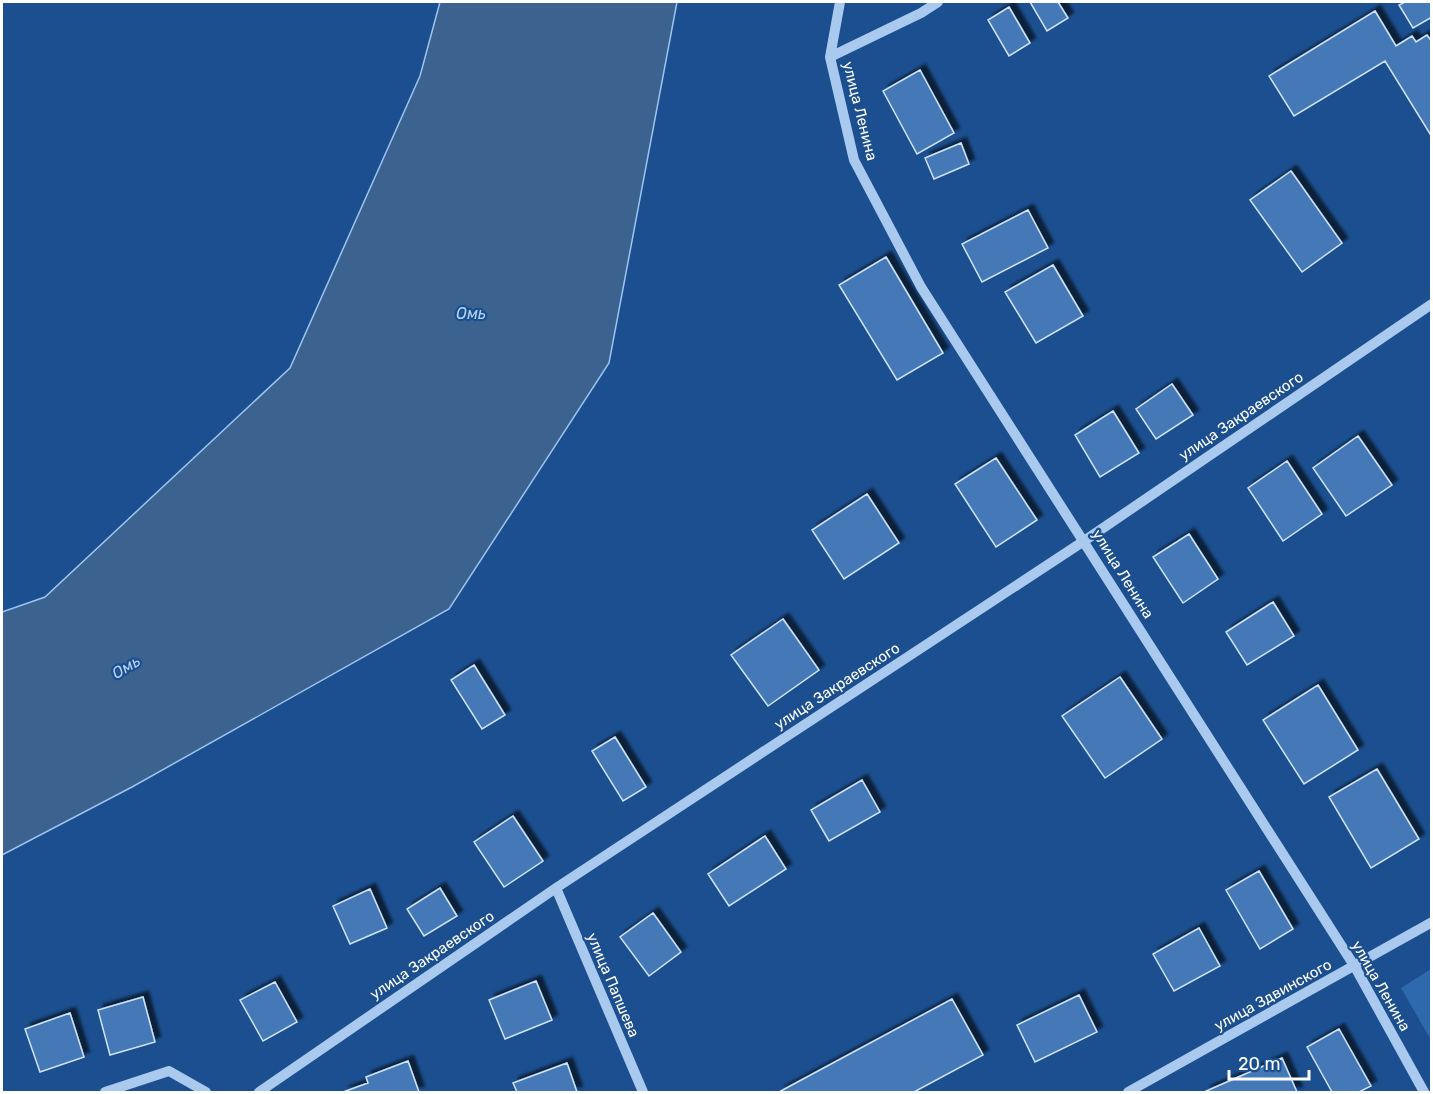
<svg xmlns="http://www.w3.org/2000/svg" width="1433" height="1094" font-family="Rubik,sans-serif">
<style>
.green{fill:#2e69ad}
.water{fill:#3c6290;stroke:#9cc4f0;stroke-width:1.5}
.building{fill:#4478b7;stroke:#cfe3fa;stroke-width:1.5;filter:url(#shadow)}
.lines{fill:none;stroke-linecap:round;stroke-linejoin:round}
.minor{stroke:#a9c9ee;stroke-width:10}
.labels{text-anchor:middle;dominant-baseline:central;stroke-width:4.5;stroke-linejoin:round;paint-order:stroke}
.street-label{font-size:15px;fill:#fff;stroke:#1b4f8f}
.water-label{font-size:16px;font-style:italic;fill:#b5d3f5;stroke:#1b4f8f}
</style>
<defs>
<filter id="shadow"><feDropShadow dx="5.5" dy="-5.5" stdDeviation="1.5" flood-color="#0009"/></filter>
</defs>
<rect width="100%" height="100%" fill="#1b4f8f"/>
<path class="green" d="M1431,969V1040L1401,988Z"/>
<path class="water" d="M440,2H677L609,363L449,609L132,787L2,855V612L45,597L290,368L420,76Z"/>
<path class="building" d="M1030,2H1058L1068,18L1047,31Z
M1405,2H1432V17L1413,28L1399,5Z
M1009,7L1030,43L1009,56L988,20Z
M1375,11L1396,46L1412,36L1416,42L1427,35L1432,42V137L1385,61L1294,116L1269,76Z
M920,70L954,133L917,154L883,91Z
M961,143L969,164L934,179L925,158Z
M1291,171L1342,243L1302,272L1250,200Z
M1028,210L1048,248L982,282L962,244Z
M886,257L943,353L897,380L839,285Z
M1053,265L1083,316L1036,343L1005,292Z
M1172,384L1193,415L1156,439L1136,409Z
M1113,411L1139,453L1100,477L1075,435Z
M1358,436L1392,485L1346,516L1313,468Z
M996,458L1037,520L996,547L955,484Z
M1287,461L1322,514L1283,541L1248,488Z
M867,494L899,543L844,579L812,530Z
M1189,534L1218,579L1183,603L1153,557Z
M1273,602L1294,636L1247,665L1226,632Z
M783,619L819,670L768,706L731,655Z
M474,665L505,715L482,729L451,680Z
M1120,677L1162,739L1105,778L1062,716Z
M1318,685L1358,750L1304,784L1263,720Z
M615,737L646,787L623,801L592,751Z
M1377,769L1419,839L1371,868L1329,797Z
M862,780L880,812L829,841L811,810Z
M513,816L543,861L504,887L474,842Z
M765,836L786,869L729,906L708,874Z
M1259,871L1293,929L1260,949L1226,890Z
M440,888L457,916L424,936L407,909Z
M370,889L387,928L350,944L333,906Z
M653,913L681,952L649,976L620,937Z
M1199,928L1220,966L1174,991L1153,954Z
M536,981L552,1020L505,1039L489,1000Z
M275,982L297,1022L263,1041L240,1000Z
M1079,995L1097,1032L1035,1062L1017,1025Z
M143,997L155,1042L110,1055L98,1010Z
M952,999L983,1055L914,1092H779Z
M70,1013L84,1057L40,1072L25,1029Z
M1339,1029L1371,1086L1359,1092H1332L1307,1047Z
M1282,1058L1297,1092H1204Z
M408,1061L419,1092H343L368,1083L366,1077Z
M567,1063L577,1092H517L513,1083Z"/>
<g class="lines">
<path class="minor" d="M840,2L830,57L854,160L921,287L1355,967L1424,1092
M830,57L921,13L938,2
M556,888L643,1092
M105,1092L169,1071L206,1092
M259,1092L556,888L1084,541L1432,304
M1128,1092L1432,922"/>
</g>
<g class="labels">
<g class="street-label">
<text transform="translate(860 111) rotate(76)">улица Ленина</text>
<text transform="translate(1241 416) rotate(-34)">улица Закраевского</text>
<text transform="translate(1123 574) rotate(58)">улица Ленина</text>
<text transform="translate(837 686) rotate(-33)">улица Закраевского</text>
<text transform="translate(432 955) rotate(-34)">улица Закраевского</text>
<text transform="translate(613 985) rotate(67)">улица Папшева</text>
<text transform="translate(1381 986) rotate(60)">улица Ленина</text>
<text transform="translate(1273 995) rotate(-29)">улица Здвинского</text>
</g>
<g class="water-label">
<text x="471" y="313">Омь</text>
<text transform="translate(126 667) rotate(-31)">Омь</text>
</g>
</g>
<rect width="1433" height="1094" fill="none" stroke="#ffffff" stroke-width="6"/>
<path d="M1229 1070v9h80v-9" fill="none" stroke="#ffffff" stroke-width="3"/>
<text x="1238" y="1070" font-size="18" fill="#ffffff" stroke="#1b4f8f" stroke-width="4.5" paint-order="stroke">20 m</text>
</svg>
